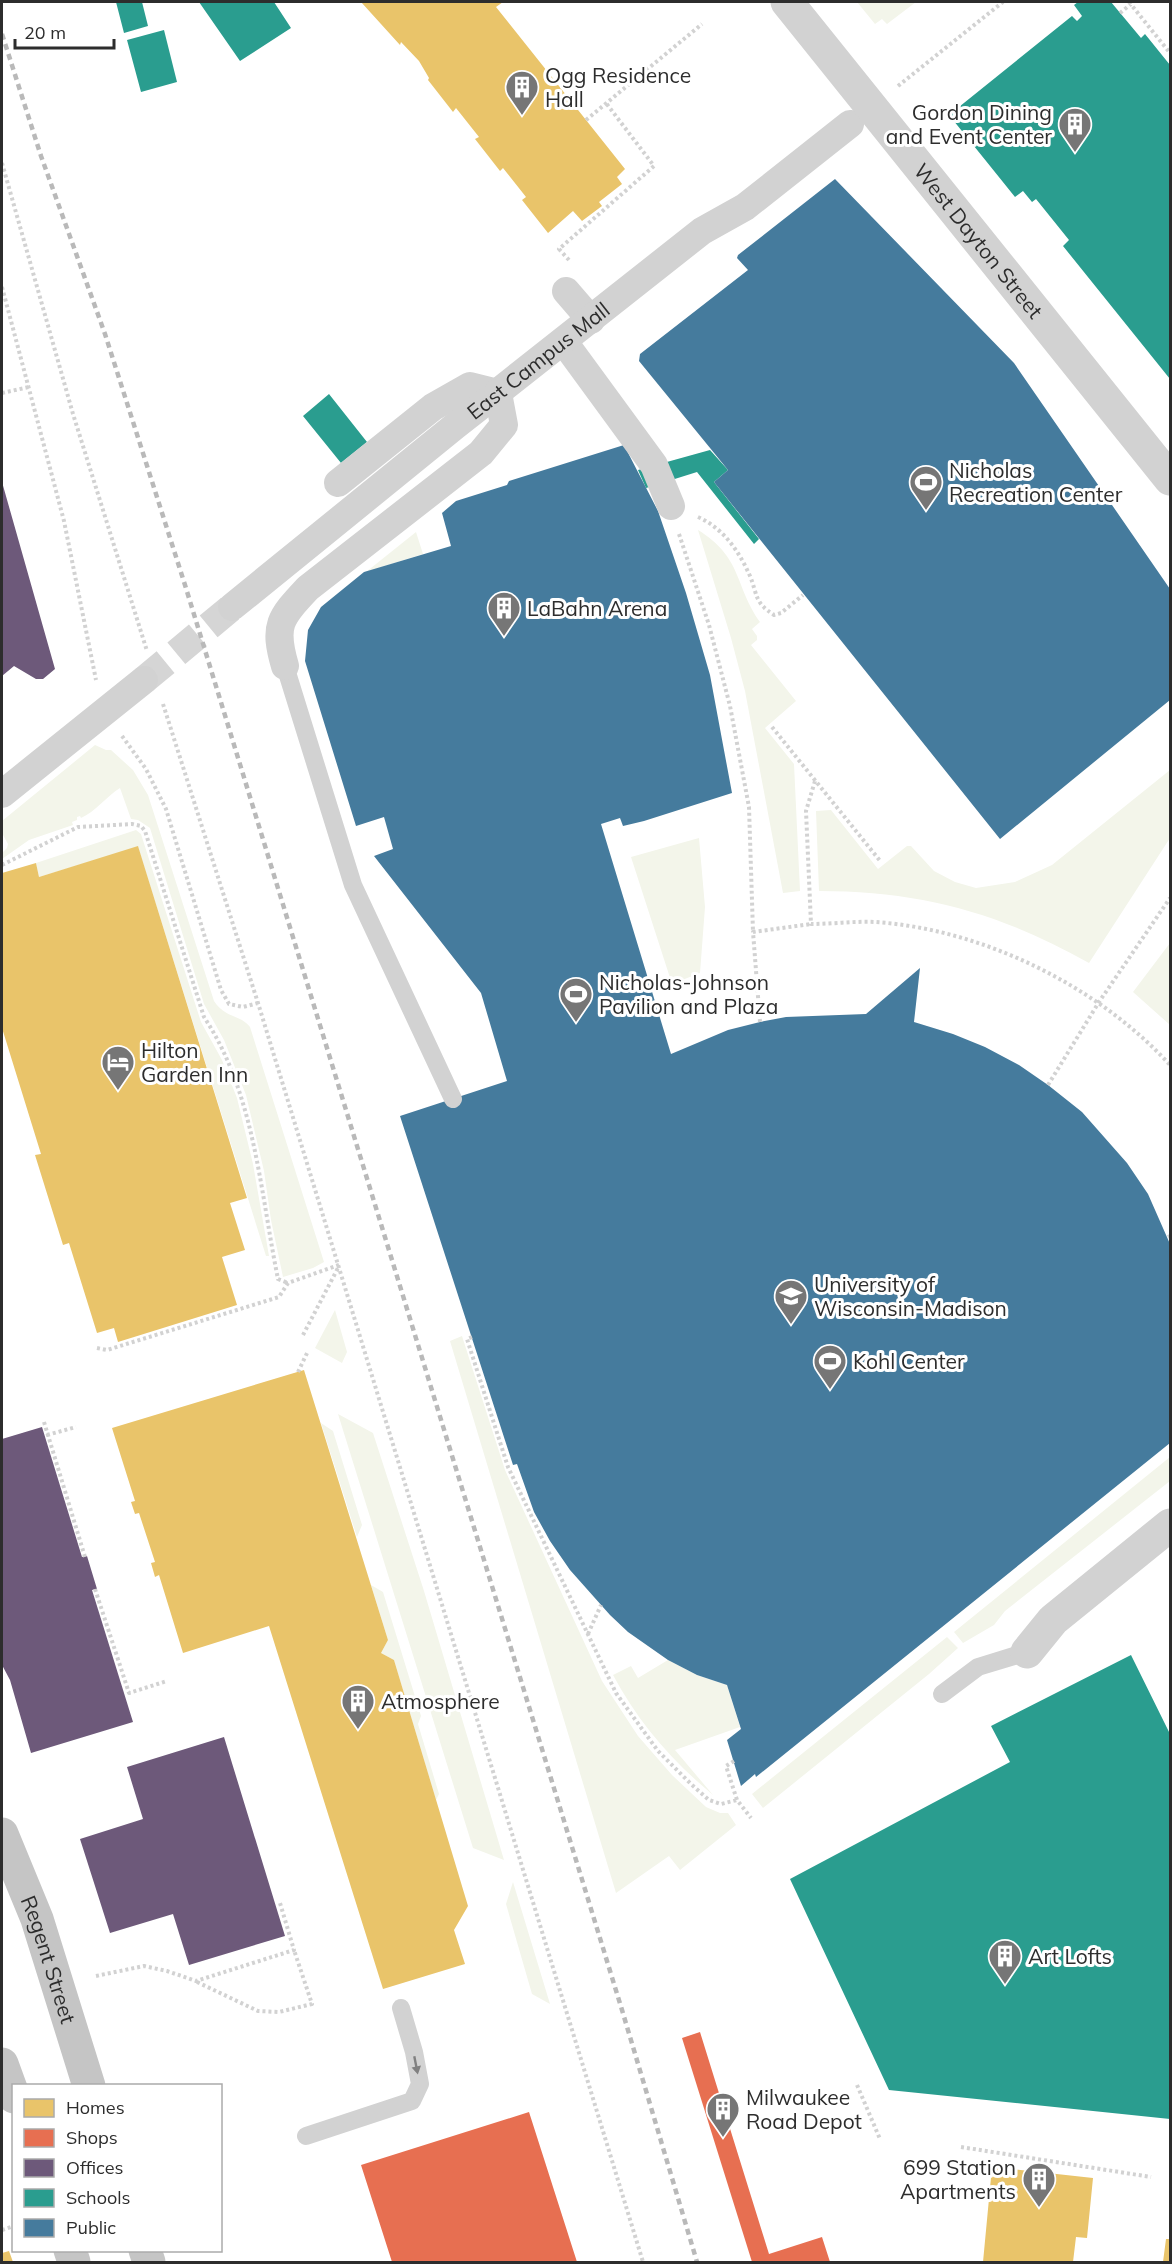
<svg xmlns="http://www.w3.org/2000/svg" width="1172" height="2264" font-family="Mulish,sans-serif">
<style>
.green{fill:#f3f5ea}
.homes{fill:#e9c46a}
.shops{fill:#e76f51}
.offices{fill:#6d597a}
.schools{fill:#2a9d8f}
.public{fill:#457b9d}
.lines{fill:none;stroke-linecap:round;stroke-linejoin:round}
.pedestrian-tunnel{stroke:#d5d5d5;stroke-width:28;stroke-dasharray:28 14;stroke-linecap:butt}
.path{stroke:#d2d2d2;stroke-width:4;stroke-dasharray:3 3;stroke-linecap:butt}
.service{stroke:#d2d2d2;stroke-width:18}
.pedestrian{stroke:#d2d2d2;stroke-width:28}
.minor{stroke:#d2d2d2;stroke-width:33}
.tertiary{stroke:#d2d2d2;stroke-width:33}
.primary{stroke:#c5c5c5;stroke-width:33}
.rail{stroke:#b9b9b9;stroke-width:4.5;stroke-dasharray:6 4.5;stroke-linecap:butt}
.oneway{fill:#808080}
.labels{text-anchor:middle;dominant-baseline:central;stroke-width:6;stroke-linejoin:round;paint-order:stroke}
.poi-label{font-size:21px;fill:#2d2d2d;stroke:#fff;text-anchor:start}
.street-label{font-size:21px;fill:#2d2d2d;stroke:#fff}
</style>
<rect width="100%" height="100%" fill="#fff"/>
<path class="green" d="M857,2H916L887,24L882,19L875,24Z
M698,530C743,558 734,585 760,622L752,629L757,636V640L751,645L796,701L765,728L794,764L800,891L783,893L745,691L731,638Z
M416,532L423,554L366,572Z
M95,745L106,750H111L133,770L148,795L214,1001C226,1019 240,1014 250,1027L324,1262L313,1268L283,1277L271,1220L264,1171L246,1095L224,1040L204,1004L150,828L138,820L131,819L120,788C107,796 95,812 81,818L80,816L77,817V820L72,822L73,825L29,840L2,859V853L7,848L8,844L2,833V821Z
M1170,770V838L1089,963C1000,913 921,891 819,891L816,811L831,810L878,869L907,846H911L934,871L955,882L976,888L1015,882L1052,865Z
M136,830L141,834L201,1022L222,1060L237,1098L253,1164L269,1256H266L138,847L39,877L36,863Z
M699,838L705,907L700,973L672,984L631,857Z
M1170,943V1025L1133,992Z
M335,1310L347,1352L342,1363L315,1348Z
M462,1336L505,1470L602,1681L638,1736L672,1775L706,1807L720,1813H728L736,1825L680,1870L669,1856L616,1893L450,1341Z
M338,1414L373,1433L424,1591L504,1860L473,1848Z
M321,1423L333,1431L362,1525L357,1537Z
M1170,1457V1481L1005,1611L994,1625L963,1643L954,1632Z
M371,1585L383,1592L421,1716L418,1724L439,1794L436,1800L394,1660L381,1653L388,1640Z
M947,1637L958,1648L929,1674L763,1808L752,1794Z
M668,1660L697,1675L727,1685L740,1727L675,1750L713,1795C672,1761 638,1722 613,1675L631,1666L638,1678Z
M513,1882L550,2004L532,1994L506,1904Z"/>
<path class="homes" d="M361,2H503L496,7L625,169L617,177L622,184L599,202L602,206L582,221L573,211L548,233L522,200L526,197L503,168L500,171L475,139L479,137L456,108L453,112L428,80L429,78L419,61L401,42L400,45Z
M138,846L247,1198L230,1203L245,1250L222,1257L237,1305L118,1342L114,1328L97,1333L69,1243L63,1245L35,1155L41,1154L2,1028V873L36,863L39,877Z
M304,1370L388,1640L381,1653L394,1660L468,1906L454,1930L465,1964L383,1989L269,1626L183,1653L159,1575L155,1577L151,1563L155,1562L139,1513L135,1514L131,1502L135,1501L112,1428Z
M992,2167L1093,2178L1087,2238L1076,2237L1073,2262H983Z
M1166,2239H1170V2262H1163Z
M9,2251L13,2262H2V2253Z"/>
<path class="shops" d="M700,2032L769,2254L822,2237L830,2262H752L682,2038Z
M529,2112L577,2262H392L361,2165Z"/>
<path class="offices" d="M2,482L55,669L43,679H36L14,666L2,676Z
M42,1427L82,1557L87,1556L97,1589L92,1590L133,1722L31,1753L10,1680L2,1665V1439Z
M224,1737L285,1936L189,1965L173,1914L110,1933L80,1839L143,1819L127,1767Z"/>
<path class="schools" d="M116,2H142L148,26L124,33Z
M199,2H274L291,28L240,61Z
M1078,2H1111L1141,38L1145,34L1170,65V379L1063,246L1069,240L1036,199L1032,202L1023,191L1015,197L949,115L1072,16L1077,21L1082,16L1074,5Z
M164,30L177,82L141,92L127,40Z
M329,394L367,442L341,463L303,416Z
M710,450L728,470L714,482L759,539L754,544L697,472L646,488L638,470Z
M1131,1655L1170,1734V2119L889,2090L790,1879L1010,1762L991,1726Z"/>
<path class="public" d="M835,179L1014,363L1170,589V700L1000,839L714,482L728,470L639,361L640,354L748,270L737,258L738,255Z
M624,445L658,511L686,593L710,675L732,793L644,821L623,826L620,818L601,824L671,1054L728,1030L760,1022L786,1017L866,1014L920,968L914,1022L953,1034L985,1047L1019,1065L1048,1085L1082,1112L1127,1163L1148,1194L1170,1244V1443L756,1777L755,1774L741,1786L727,1740L741,1729L727,1685L697,1675L668,1660L628,1632L610,1615L570,1570L550,1541L534,1512L517,1464L513,1465L400,1116L507,1081L481,993L374,856L393,849L384,817L356,826L305,661L308,630L321,607L364,572L451,546L442,513L456,501L507,485L509,481Z"/>
<g class="lines">
<path class="pedestrian-tunnel" d="M144,680L232,607"/>
<path class="path" d="M1129,2L1170,53
M1120,13L1131,4
M898,86L1003,2
M586,120L702,24
M2,163L73,414L147,651
M569,260L559,249L654,166L606,103
M2,287L64,521L96,680
M2,393L29,387
M698,517C723,528 739,551 750,576C758,596 754,602 774,615L781,613L803,595
M679,534L709,625L730,706L749,807L753,932
M163,704L258,1003L643,2262
M772,727L881,862
M122,736L146,769L166,809L221,990L229,1004L243,1007L258,1003
M815,781L806,811L811,924C832,924 854,921 875,922C982,929 1098,986 1170,1065
M2,865L78,827L132,824L141,826L145,831L204,1017C255,1094 260,1191 278,1279L288,1283
M760,1022L753,932L811,924
M1048,1085L1099,1002L1170,898
M1168,1237L1170,1236
M303,1335L339,1266
M472,1337L467,1339L508,1467L616,1693L658,1751L692,1785L709,1800L721,1804L737,1800
M97,1348L107,1350L279,1297L288,1283L339,1265
M298,1372L308,1351
M44,1422L85,1557
M47,1435L76,1427
M95,1589L129,1693L167,1681
M588,1634L601,1605
M734,1761L726,1766L737,1800L751,1818
M96,1976L144,1966L167,1971L196,1981L294,1950L280,1903
M197,1982L258,2011L279,2012L312,2004L294,1950
M857,2085L880,2139
M961,2147L1151,2177
M2,2230L14,2226"/>
<path class="service" d="M285,666L353,885L453,1099
M942,1694L978,1667L1027,1652
M306,2136L412,2101L420,2084L414,2052L401,2008"/>
<g class="pedestrian">
<path d="M566,291L591,320"/>
<path d="M564,342L654,465L671,506"/>
<path d="M338,483L433,407L470,386L498,393"/>
<path id="s1" d="M232,607L455,426L702,231L745,207L850,124"/>
<path d="M285,666C273,625 280,618 308,588L481,453L504,425L498,393"/>
<path d="M2,794L144,680"/>
</g>
<path class="minor" d="M1027,1652L1053,1620L1170,1525"/>
<path class="tertiary" id="s2" d="M787,2L1170,479"/>
<g class="primary">
<path id="s3" d="M2,1834L37,1919L89,2086"/>
<path d="M2,2064L14,2097"/>
<path d="M70,2250L74,2262"/>
<path d="M145,2250L149,2262"/>
</g>
<path class="rail" d="M2,34L41,156L105,334L185,585L622,2010L697,2262"/>
</g>
<defs><path id="oneway-solid" d="M-6-.8H1V-3.2L6.5 0L1 3.2V.8H-6Z" transform="scale(1.5)"/></defs>
<use class="oneway" href="#oneway-solid" transform="translate(416 2065) rotate(79)"/>
<defs>
<symbol id="building-pin" viewBox="-11 -11 22 30"><path d="M0 17L-7.5 6A9.5 9.5 0 1 1 7.5 6Z" fill="#767676" stroke="#fff"/><path d="M-4-6H4V6H1V3H-1V6H-4ZM-2.5-4.3h1.7v1.8h-1.7ZM.8-4.3h1.7v1.8H.8ZM-2.5-1h1.7V.8h-1.7ZM.8-1h1.7V.8H.8Z" fill="#fff"/></symbol>
<symbol id="stadium-pin" viewBox="-11 -11 22 30"><path d="M0 17L-7.5 6A9.5 9.5 0 1 1 7.5 6Z" fill="#767676" stroke="#fff"/><path d="M0-5a6.5 5 0 1 0 0 10a6.5 5 0 1 0 0-10ZM-3.5-1.8h7v3.6h-7Z" fill="#fff"/></symbol>
<symbol id="hotel-pin" viewBox="-11 -11 22 30"><path d="M0 17L-7.5 6A9.5 9.5 0 1 1 7.5 6Z" fill="#767676" stroke="#fff"/><path d="M-6-4.5h1.5V1H6V5H4.5V3h-9V5H-6ZM-4 0a1.8 1.8 0 1 1 3.6 0ZM.5 0V-2.5h3Q6-2.5 6 0Z" fill="#fff"/></symbol>
<symbol id="university-pin" viewBox="-11 -11 22 30"><path d="M0 17L-7.5 6A9.5 9.5 0 1 1 7.5 6Z" fill="#767676" stroke="#fff"/><path d="M0-5L7-2L0 1L-7-2ZM-4 1L0 2.5L4 1V4Q0 6-4 4Z" fill="#fff"/></symbol>
</defs>
<g fill-rule="evenodd">
<use href="#building-pin" x="503" y="68" width="38" height="52"/>
<use href="#building-pin" x="1056" y="105" width="38" height="52"/>
<use href="#stadium-pin" x="907" y="463" width="38" height="52"/>
<use href="#building-pin" x="485" y="589" width="38" height="52"/>
<use href="#stadium-pin" x="557" y="975" width="38" height="52"/>
<use href="#hotel-pin" x="99" y="1043" width="38" height="52"/>
<use href="#university-pin" x="772" y="1277" width="38" height="52"/>
<use href="#stadium-pin" x="811" y="1342" width="38" height="52"/>
<use href="#building-pin" x="339" y="1682" width="38" height="52"/>
<use href="#building-pin" x="986" y="1937" width="38" height="52"/>
<use href="#building-pin" x="704" y="2090" width="38" height="52"/>
<use href="#building-pin" x="1020" y="2160" width="38" height="52"/>
</g>
<g class="labels">
<g class="poi-label">
<text x="545" y="75">Ogg Residence<tspan x="545" dy="24">Hall</tspan></text>
<text x="1052" y="112" text-anchor="end">Gordon Dining<tspan x="1052" dy="24">and Event Center</tspan></text>
<text x="949" y="470">Nicholas<tspan x="949" dy="24">Recreation Center</tspan></text>
<text x="527" y="608">LaBahn Arena</text>
<text x="599" y="982">Nicholas-Johnson<tspan x="599" dy="24">Pavilion and Plaza</tspan></text>
<text x="141" y="1050">Hilton<tspan x="141" dy="24">Garden Inn</tspan></text>
<text x="814" y="1284">University of<tspan x="814" dy="24">Wisconsin-Madison</tspan></text>
<text x="853" y="1361">Kohl Center</text>
<text x="381" y="1701">Atmosphere</text>
<text x="1028" y="1956">Art Lofts</text>
<text x="746" y="2097">Milwaukee<tspan x="746" dy="24">Road Depot</tspan></text>
<text x="1016" y="2167" text-anchor="end">699 Station<tspan x="1016" dy="24">Apartments</tspan></text>
</g>
<g class="street-label">
<text stroke="none"><textPath href="#s2" startOffset="306">West Dayton Street</textPath></text>
<text stroke="none"><textPath href="#s1" startOffset="393">East Campus Mall</textPath></text>
<text stroke="none"><textPath href="#s3" startOffset="134">Regent Street</textPath></text>
</g>
</g>
<rect width="1172" height="2264" fill="none" stroke="#2d2d2d" stroke-width="6"/>
<rect x="12" y="2084" width="210" height="168" fill="#ffffff" stroke="#ababab" stroke-width="1.5"/>
<rect x="24" y="2099" width="30" height="18" fill="#e9c46a" stroke="#ababab" stroke-width="1.5"/>
<text x="66" y="2114" font-size="18" fill="#2d2d2d">Homes</text>
<rect x="24" y="2129" width="30" height="18" fill="#e76f51" stroke="#ababab" stroke-width="1.5"/>
<text x="66" y="2144" font-size="18" fill="#2d2d2d">Shops</text>
<rect x="24" y="2159" width="30" height="18" fill="#6d597a" stroke="#ababab" stroke-width="1.5"/>
<text x="66" y="2174" font-size="18" fill="#2d2d2d">Offices</text>
<rect x="24" y="2189" width="30" height="18" fill="#2a9d8f" stroke="#ababab" stroke-width="1.5"/>
<text x="66" y="2204" font-size="18" fill="#2d2d2d">Schools</text>
<rect x="24" y="2219" width="30" height="18" fill="#457b9d" stroke="#ababab" stroke-width="1.5"/>
<text x="66" y="2234" font-size="18" fill="#2d2d2d">Public</text>
<path d="M15 39v9h99v-9" fill="none" stroke="#2d2d2d" stroke-width="3"/>
<text x="24" y="39" font-size="18" fill="#2d2d2d" stroke="#ffffff" stroke-width="4.5" paint-order="stroke">20 m</text>
</svg>
